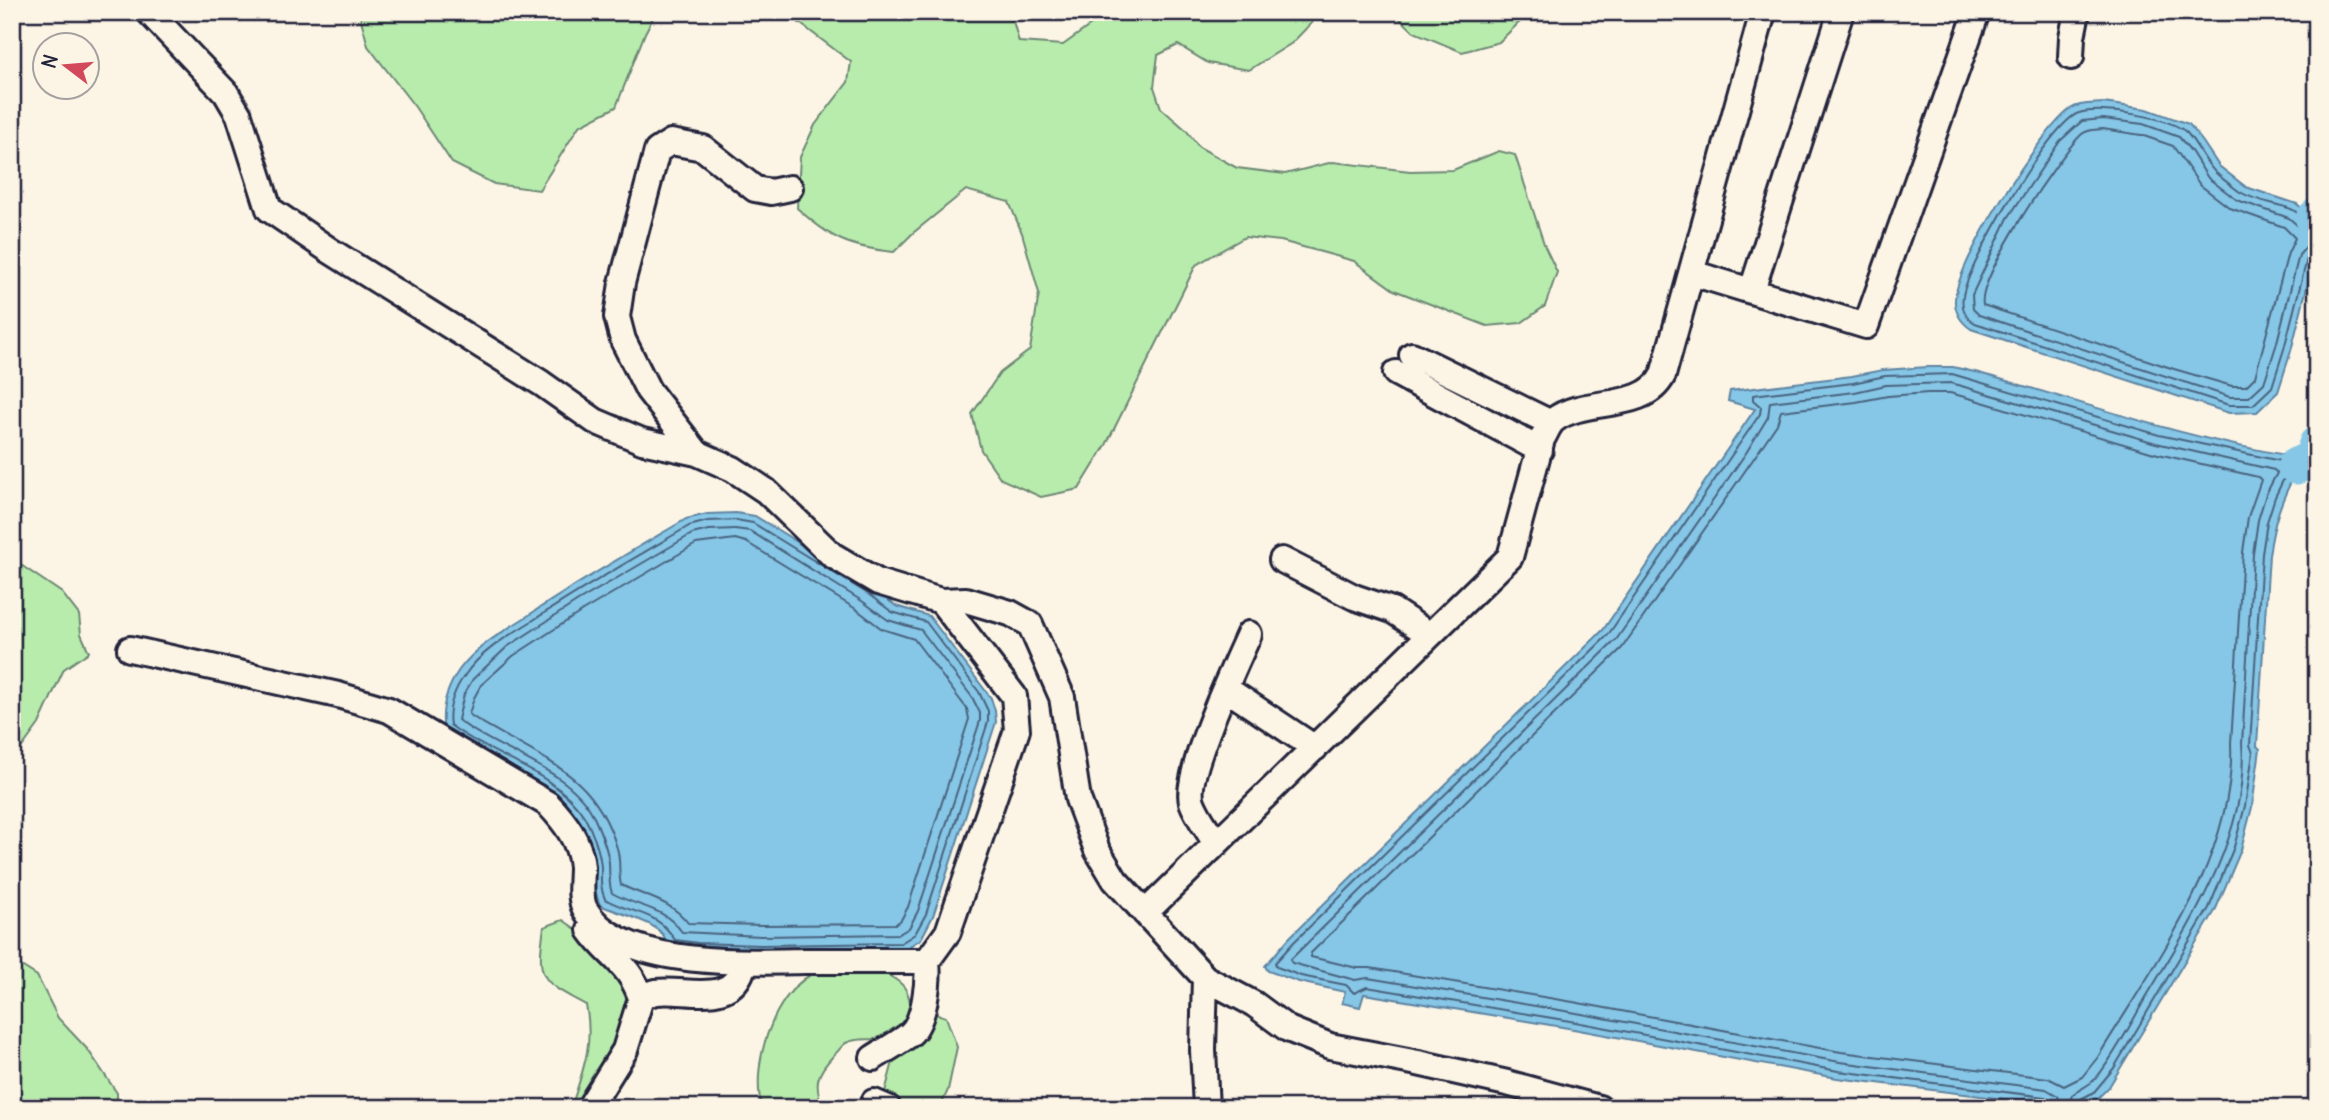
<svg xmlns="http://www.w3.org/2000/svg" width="2329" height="1120" font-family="Delius,sans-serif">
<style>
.green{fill:#b8ecad;stroke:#6d8774;stroke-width:2}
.water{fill:#86c6e6;stroke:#5e84a2;stroke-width:2}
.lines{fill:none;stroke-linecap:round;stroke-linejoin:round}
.shore{stroke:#4a647f;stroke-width:2}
.river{stroke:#86c6e6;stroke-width:37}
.street-casing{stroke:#22223b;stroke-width:30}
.street{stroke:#fcf5e5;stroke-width:24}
</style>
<rect width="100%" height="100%" fill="#fcf5e5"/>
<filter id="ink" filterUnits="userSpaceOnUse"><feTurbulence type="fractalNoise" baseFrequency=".0143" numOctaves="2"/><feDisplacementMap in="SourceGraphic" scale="14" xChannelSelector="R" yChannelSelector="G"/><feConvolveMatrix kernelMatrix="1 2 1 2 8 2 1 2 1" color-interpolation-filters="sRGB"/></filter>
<g filter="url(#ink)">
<path class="green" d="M359,12H656L645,33L616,107L579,126L539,190L494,184L452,163L415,107L368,46Z
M785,12H1002L1013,21L1019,42L1063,45L1109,12H1322L1292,43L1249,70L1208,63L1178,45L1158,55L1154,87L1161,108L1186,130L1199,147L1237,168L1285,174L1333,162L1410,171L1453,170L1499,151L1515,155L1545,247L1557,272L1545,306L1521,323L1487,326L1394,290L1354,261L1281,241L1245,237L1196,265L1106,445L1079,489L1041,497L1001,479L981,450L972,414L1000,373L1030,350L1039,293L1022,233L1009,202L966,190L913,233L894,252C848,247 831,239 797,208L800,157L815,125L848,82L851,62Z
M1393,12H1530L1499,42L1462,52L1414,32Z
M12,559L62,593L79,615L81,634L89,652L64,669L39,724L12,761Z
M563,920L580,932L630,995L619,1042L580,1108H571C583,1070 594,1045 586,1005C541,981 536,980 544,927Z
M12,960L37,976L58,1018L88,1050L117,1093V1108H12Z
M881,972C891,977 902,981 907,992C916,1011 903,1033 883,1038C872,1041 857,1037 846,1043C842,1045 838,1052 834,1055C817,1073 813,1083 823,1108H762C750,1067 772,996 812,974C820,970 868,972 881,972Z
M934,1013L946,1017L957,1047L948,1090L940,1108H877L885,1092L894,1058Z"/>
<path class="water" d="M2103,103L2147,109L2189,124L2203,142L2219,166L2246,187L2297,204L2314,219L2317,247L2291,351L2278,392L2257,412L2229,413L1971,329C1962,323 1956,314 1955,303C1952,268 2042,127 2072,108C2079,103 2094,104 2103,103Z
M1928,367H1953L1979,373C2083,402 2185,439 2292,456L2297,470C2281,500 2274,521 2269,555L2257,746L2260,749L2252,807L2241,850L2215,911L2109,1087L2098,1098L2089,1103L2076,1107L2059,1106L1837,1078L1568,1028L1364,994L1360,1007L1342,1003L1345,992L1299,982L1268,971L1265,966L1289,938L1603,630L1755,409L1728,401L1730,391L1852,376L1883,370Z
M736,513L755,516L872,588L896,606L929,616L991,698L995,711L996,722L933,916L921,939L903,950L761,952L666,946C669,923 618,914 600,905C590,883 593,860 586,838C581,825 573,815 564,805L444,731C440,709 447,688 459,670C476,647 502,632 526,617C578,582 632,551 686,519L707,514Z"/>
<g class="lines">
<path class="shore" d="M2103,129L2141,135L2173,146L2200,185L2230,208L2284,227L2295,238L2288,253L2255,377L2246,386H2232L2174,369L1983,305C1977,278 2060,154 2082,134C2088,129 2096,130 2103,129Z
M2317,226C2306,225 2301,213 2291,209C2275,203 2255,201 2240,192C2232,186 2222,179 2215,172C2204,161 2198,145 2187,133C2171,117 2101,106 2079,113C2051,121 1967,265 1963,296C1961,307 1965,317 1975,323L2229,405H2253L2272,387L2284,349L2307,259L2311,254L2317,253
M2317,235L2306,233L2289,218L2237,200L2208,178L2191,151L2179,137L2143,124L2103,119L2082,121L2060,141L2008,218L1972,295L1973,309L1979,315L2230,397H2249L2264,383L2276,346L2299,255L2307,246L2317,244
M1928,393H1950L1972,399L2154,453L2258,477L2261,480L2248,517L2243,552L2231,743C2236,857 2154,964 2098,1057L2082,1077L2064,1086L2048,1078L1841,1052L1573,1002L1370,968H1357L1311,957V953L1622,648L1754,458L1777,424L1781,411L1856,402L1888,396Z
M736,520L753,523L868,594L892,612L926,622L979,692L988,711V722L926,914L915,934L901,943L761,945L698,943L675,940C657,910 633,915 605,899C600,888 601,879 601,867C600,851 592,830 584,816C556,772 490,756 450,725C447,708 455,688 465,675C481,651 508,636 532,621C583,587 636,557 689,526L708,521Z
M735,529L750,531L862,601L888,620L921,630L972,697L980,713V721L918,911L909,928L899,934L761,936L682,932C662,905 638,908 612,893C607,880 611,868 608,856C605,842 599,828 593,815C569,768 497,751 458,720L464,694L473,679L507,647L578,601L692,534L709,530Z
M735,539L746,542L856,609L882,629L914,639L967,709L969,719L908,907L901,920L896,924L761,925L688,923C671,900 645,897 621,885C618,873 621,860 617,848C597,782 558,766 502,734C491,727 479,722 469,714L474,698L481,685L513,656L584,610L696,544Z
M2052,1108L2051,1101L2045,1097L1838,1071L1570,1021L1367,987L1354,993L1346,985L1301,976L1277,967L1275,963L1294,942L1608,635L1760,414L1761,407L1753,400V395L1853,383L1885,376L1952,374L2159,435L2285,462L2289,468L2275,497L2267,522L2262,554L2250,745L2253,753L2245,806L2234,847L2209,908L2114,1068L2094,1092L2079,1100L2077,1108
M2061,1108L2058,1096L2046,1089L1840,1062L1571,1012L1368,978L1355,980L1292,963L1290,960L1616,640L1746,453L1768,417L1770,402L1855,392L1886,385L1951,383L2156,443L2274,470L2277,473L2266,494L2258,520L2253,554L2242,744C2250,833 2189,926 2145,999C2130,1025 2116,1053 2097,1077C2090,1086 2080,1088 2072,1095L2068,1108"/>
<path class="river" d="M2314,219L2317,216
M2296,466L2312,459L2317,444"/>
<defs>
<path id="street" d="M149,12L226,93L239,115L269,209L329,250L541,383L595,421L642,441L697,453L733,469L766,491L832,555L878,582L941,601L966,600L1010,613L1030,624L1062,697L1078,799L1097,850L1115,880L1205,978L1254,1004L1288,1029L1330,1046L1418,1063L1507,1083L1599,1108
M2071,57L2072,37L2077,12
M1692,273L1866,326L1977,12
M1752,290L1841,12
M1412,355L1551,423
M1396,373L1540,450
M697,453L648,390L623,340L617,317L622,283L657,151L671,142L703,148L755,189L771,192L790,188
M1282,560L1354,597L1392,610L1430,635
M130,649L338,695L389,710L548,804C565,822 580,841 582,867C582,880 579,898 585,909C619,969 747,962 805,961C845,961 886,961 927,961L948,932L1017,730L1014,696L941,601
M1225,688L1315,748
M1216,844C1209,831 1197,816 1192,802C1183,776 1236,663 1249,634
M1145,913L1510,557L1542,439C1546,433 1548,425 1554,420C1584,396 1644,413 1663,375L1763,12
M1205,978L1203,1050L1206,1108
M641,998C645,996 651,993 656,992C688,988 734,1008 744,963
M873,1058C885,1050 899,1043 910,1034C925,1021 929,980 927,961
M874,1102L888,1108
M589,1108L625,1050L641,998C630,964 609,957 590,930"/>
</defs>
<use href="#street" class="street-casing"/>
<use href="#street" class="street"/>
</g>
</g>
<rect width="2329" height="1120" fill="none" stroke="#fcf5e5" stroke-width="42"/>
<rect x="21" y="21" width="2287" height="1078" fill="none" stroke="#22223b" stroke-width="2.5" filter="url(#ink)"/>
<g transform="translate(66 66) rotate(286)"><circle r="33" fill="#fcf5e5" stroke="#a5a1a1" stroke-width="2"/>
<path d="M0-5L12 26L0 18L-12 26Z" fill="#d1495b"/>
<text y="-10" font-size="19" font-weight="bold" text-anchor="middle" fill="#22223b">N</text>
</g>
</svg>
